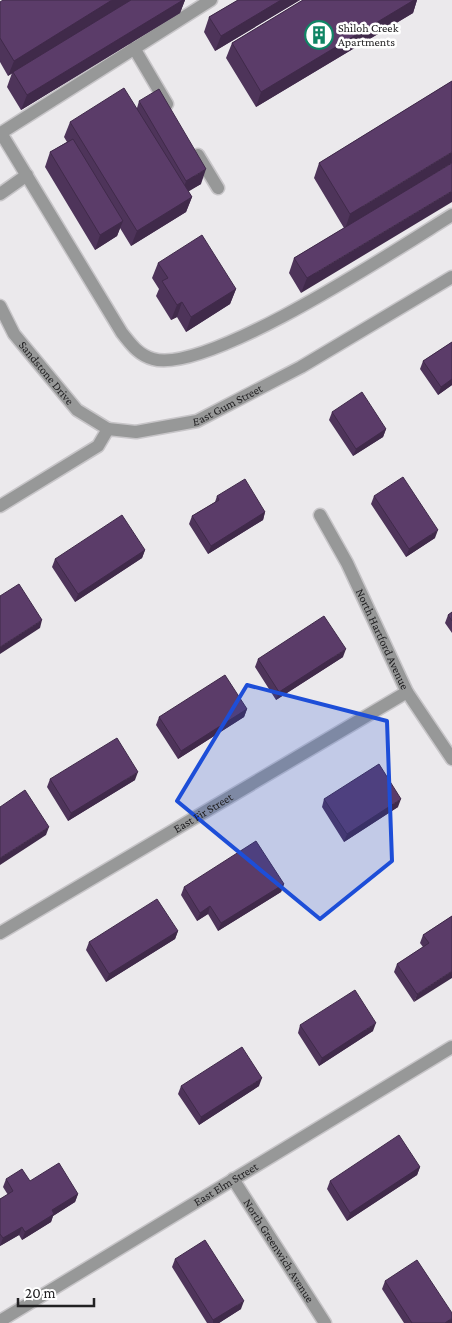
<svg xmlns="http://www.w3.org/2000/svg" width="452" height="1323" font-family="'Crimson Pro',serif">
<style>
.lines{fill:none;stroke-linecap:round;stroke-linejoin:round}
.service-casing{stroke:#c7c5c8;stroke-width:15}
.minor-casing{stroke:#c7c5c8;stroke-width:15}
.service{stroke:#979898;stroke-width:12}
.minor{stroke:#979898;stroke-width:12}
.wall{fill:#4e345a}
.shaded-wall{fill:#402a4a}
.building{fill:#5b3c69;stroke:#402a4a}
.marked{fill:#1d4ed8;fill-opacity:0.2;stroke:#1d4ed8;stroke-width:4;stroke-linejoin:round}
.labels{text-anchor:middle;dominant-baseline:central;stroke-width:5;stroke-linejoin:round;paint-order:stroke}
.poi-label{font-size:12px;fill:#222123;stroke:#fff;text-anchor:start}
.street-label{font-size:12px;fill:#222123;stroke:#fff}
</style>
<rect width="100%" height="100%" fill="#ebe9ec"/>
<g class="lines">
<defs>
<path id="service" d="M211,0L1,133L122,333C131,344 138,355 153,359C208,375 400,247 452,215
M134,48L167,104
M198,155L218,188
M0,194L27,175"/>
<g id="minor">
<path id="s1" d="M0,306L14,334L77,410L108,429"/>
<path id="s2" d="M0,506L98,446L108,429L136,432L197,421L301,367L452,277"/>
<path id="s3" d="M320,515L347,563L407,692L452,759"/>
<path id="s4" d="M0,933L407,692"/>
<path id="s5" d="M233,1179L325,1323"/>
<path id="s6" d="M0,1321L452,1047"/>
</g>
</defs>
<use href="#service" class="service-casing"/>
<use href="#minor" class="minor-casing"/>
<use href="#service" class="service"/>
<use href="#minor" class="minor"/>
</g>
<path class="wall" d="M131,0H185L180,13L21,110L7,87L12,73L8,76L0,62V2Z
M238,0H300L215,51L204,32L209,17Z
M303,0H417L413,13L256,107L226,58L232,43Z
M452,81L301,293L289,273L294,258L344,228L314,178L319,163Z
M139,101L201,184L188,191L192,197L186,212L131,246L120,228L117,236L95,250L45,167L50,152L67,142L64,137L70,122L137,108Z
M158,263L236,289L230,304L186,332L177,317L171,320L156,296L159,289L152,278Z
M452,342V385L438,395L420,369L423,361Z
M332,412L386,429L383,437L353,456L329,420Z
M217,496L265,512L263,520L208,554L189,524L192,516L215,502Z
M374,496L435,538L406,557L371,504Z
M145,550L142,558L75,602L52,567L55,559Z
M452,612V633L445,623L448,615Z
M343,657L276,700L255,667L258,659Z
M247,709L244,717L178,759L156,725L159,717Z
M50,779L135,780L68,821L47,787Z
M324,799L398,807L344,842L322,807Z
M284,884L281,892L218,931L208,914L197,921L181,895L184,887Z
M452,916L414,1002L394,972L397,964L423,947L420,943L423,935Z
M178,931L175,939L106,982L86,950L89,942Z
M300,1025L373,1031L319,1066L298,1033Z
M181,1086H259L199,1125L178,1094Z
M420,1167L417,1175L347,1221L327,1189L330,1181Z
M6,1179L30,1181L78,1194L75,1202L53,1216L51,1222L22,1240L19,1235L0,1246V1199L8,1195L3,1187Z
M175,1259L241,1309L219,1323H207L172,1267Z
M385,1281L452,1323H404L382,1289Z"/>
<path class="shaded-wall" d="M112,0H131L8,76L14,61Z
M183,0H185L180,13L21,110L27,95Z
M281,0H300L215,51L221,36Z
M414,0H417L413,13L256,107L261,92Z
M452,152V163L345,229L350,214Z
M206,169L201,184L181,196L186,181Z
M452,191V202L301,293L307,278Z
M192,197L186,212L131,246L137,231Z
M123,221L117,236L95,250L100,235Z
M236,289L230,304L186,332L191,317Z
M182,302L177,317L171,320L177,305Z
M452,379V385L438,395L441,387Z
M386,429L383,437L353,456L356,449Z
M265,512L263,520L208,554L211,546Z
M438,530L435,538L406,557L409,549Z
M145,550L142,558L75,602L78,594Z
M42,620L40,628L0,654V647Z
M346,649L343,657L276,700L279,692Z
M247,709L244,717L178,759L181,751Z
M138,772L135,780L68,821L71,813Z
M401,799L398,807L344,842L347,834Z
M49,827L46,835L0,865V858Z
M284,884L281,892L218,931L221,923Z
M210,906L208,914L197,921L200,913Z
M178,931L175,939L106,982L109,974Z
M452,971V978L414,1002L417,994Z
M376,1023L373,1031L319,1066L322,1058Z
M262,1078L259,1086L199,1125L201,1117Z
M420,1167L417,1175L347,1221L350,1213Z
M78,1194L75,1202L53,1216L51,1222L22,1240L25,1232L52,1210Z
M22,1227L19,1235L0,1246L3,1238Z
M244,1301L241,1309L219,1323H213V1320Z
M452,1318V1323H445Z"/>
<path class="building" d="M3,0H112L14,61L0,38V2Z
M131,0H183L27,95L13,72Z
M238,0H281L221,36L209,17Z
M303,0H414L261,92L232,43Z
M452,81V152L350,214L319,163Z
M124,88L192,197L137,231L70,122Z
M159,89L206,169L186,181L139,101Z
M73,139L123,221L100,235L50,152Z
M452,163V191L307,278L294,258Z
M202,235L236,289L191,317L182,302L177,305L162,281L168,278L158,263Z
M452,342V379L441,387L423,361Z
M362,392L386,429L356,449L332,412Z
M403,477L438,530L409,549L374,496Z
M245,479L265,512L211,546L192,516L219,500L217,496Z
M122,515L145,550L78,594L55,559Z
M19,584L42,620L0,647V596Z
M452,612V621L448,615Z
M324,616L346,649L279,692L258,659Z
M225,675L247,709L181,751L159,717Z
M117,738L138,772L71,813L50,779Z
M379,764L401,799L347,834L324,799Z
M25,790L49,827L0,858V807Z
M256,841L284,884L221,923L210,906L200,913L184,887Z
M157,899L178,931L109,974L89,942Z
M452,916V971L417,994L397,964L429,943L423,935Z
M355,990L376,1023L322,1058L300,1025Z
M242,1047L262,1078L201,1117L181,1086Z
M399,1135L420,1167L350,1213L330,1181Z
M59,1163L78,1194L52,1210L54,1214L25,1232L22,1227L3,1238L0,1234V1199L13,1191L6,1179L22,1169L30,1181Z
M205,1240L244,1301L213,1320L175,1259Z
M417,1260L452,1313V1318L445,1323H412L385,1281Z"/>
<path class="marked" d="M247,685L387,721L392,861L320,919L177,801Z"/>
<defs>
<symbol id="building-ring" viewBox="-11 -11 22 22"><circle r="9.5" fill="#fff" stroke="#108565" stroke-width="1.5"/><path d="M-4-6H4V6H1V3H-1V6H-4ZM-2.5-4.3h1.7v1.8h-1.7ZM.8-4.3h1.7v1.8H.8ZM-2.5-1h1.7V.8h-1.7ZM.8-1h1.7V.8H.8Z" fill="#108565"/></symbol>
</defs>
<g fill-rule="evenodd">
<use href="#building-ring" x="303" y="19" width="32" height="32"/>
</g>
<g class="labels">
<g class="poi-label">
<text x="338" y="28">Shiloh Creek<tspan x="338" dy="14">Apartments</tspan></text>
</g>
<g class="street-label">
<text stroke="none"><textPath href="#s1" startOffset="82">Sandstone Drive</textPath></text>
<text stroke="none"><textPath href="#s2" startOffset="259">East Gum Street</textPath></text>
<text stroke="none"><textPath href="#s3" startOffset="139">North Hartford Avenue</textPath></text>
<text stroke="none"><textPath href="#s4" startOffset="236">East Fir Street</textPath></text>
<text stroke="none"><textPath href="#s6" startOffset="264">East Elm Street</textPath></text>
<text stroke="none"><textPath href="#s5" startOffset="85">North Greenwich Avenue</textPath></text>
</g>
</g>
<path d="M18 1298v8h76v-8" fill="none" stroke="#222123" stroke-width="2.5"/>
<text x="25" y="1298" font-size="15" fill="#222123" stroke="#ffffff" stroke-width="4" paint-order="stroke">20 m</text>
</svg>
